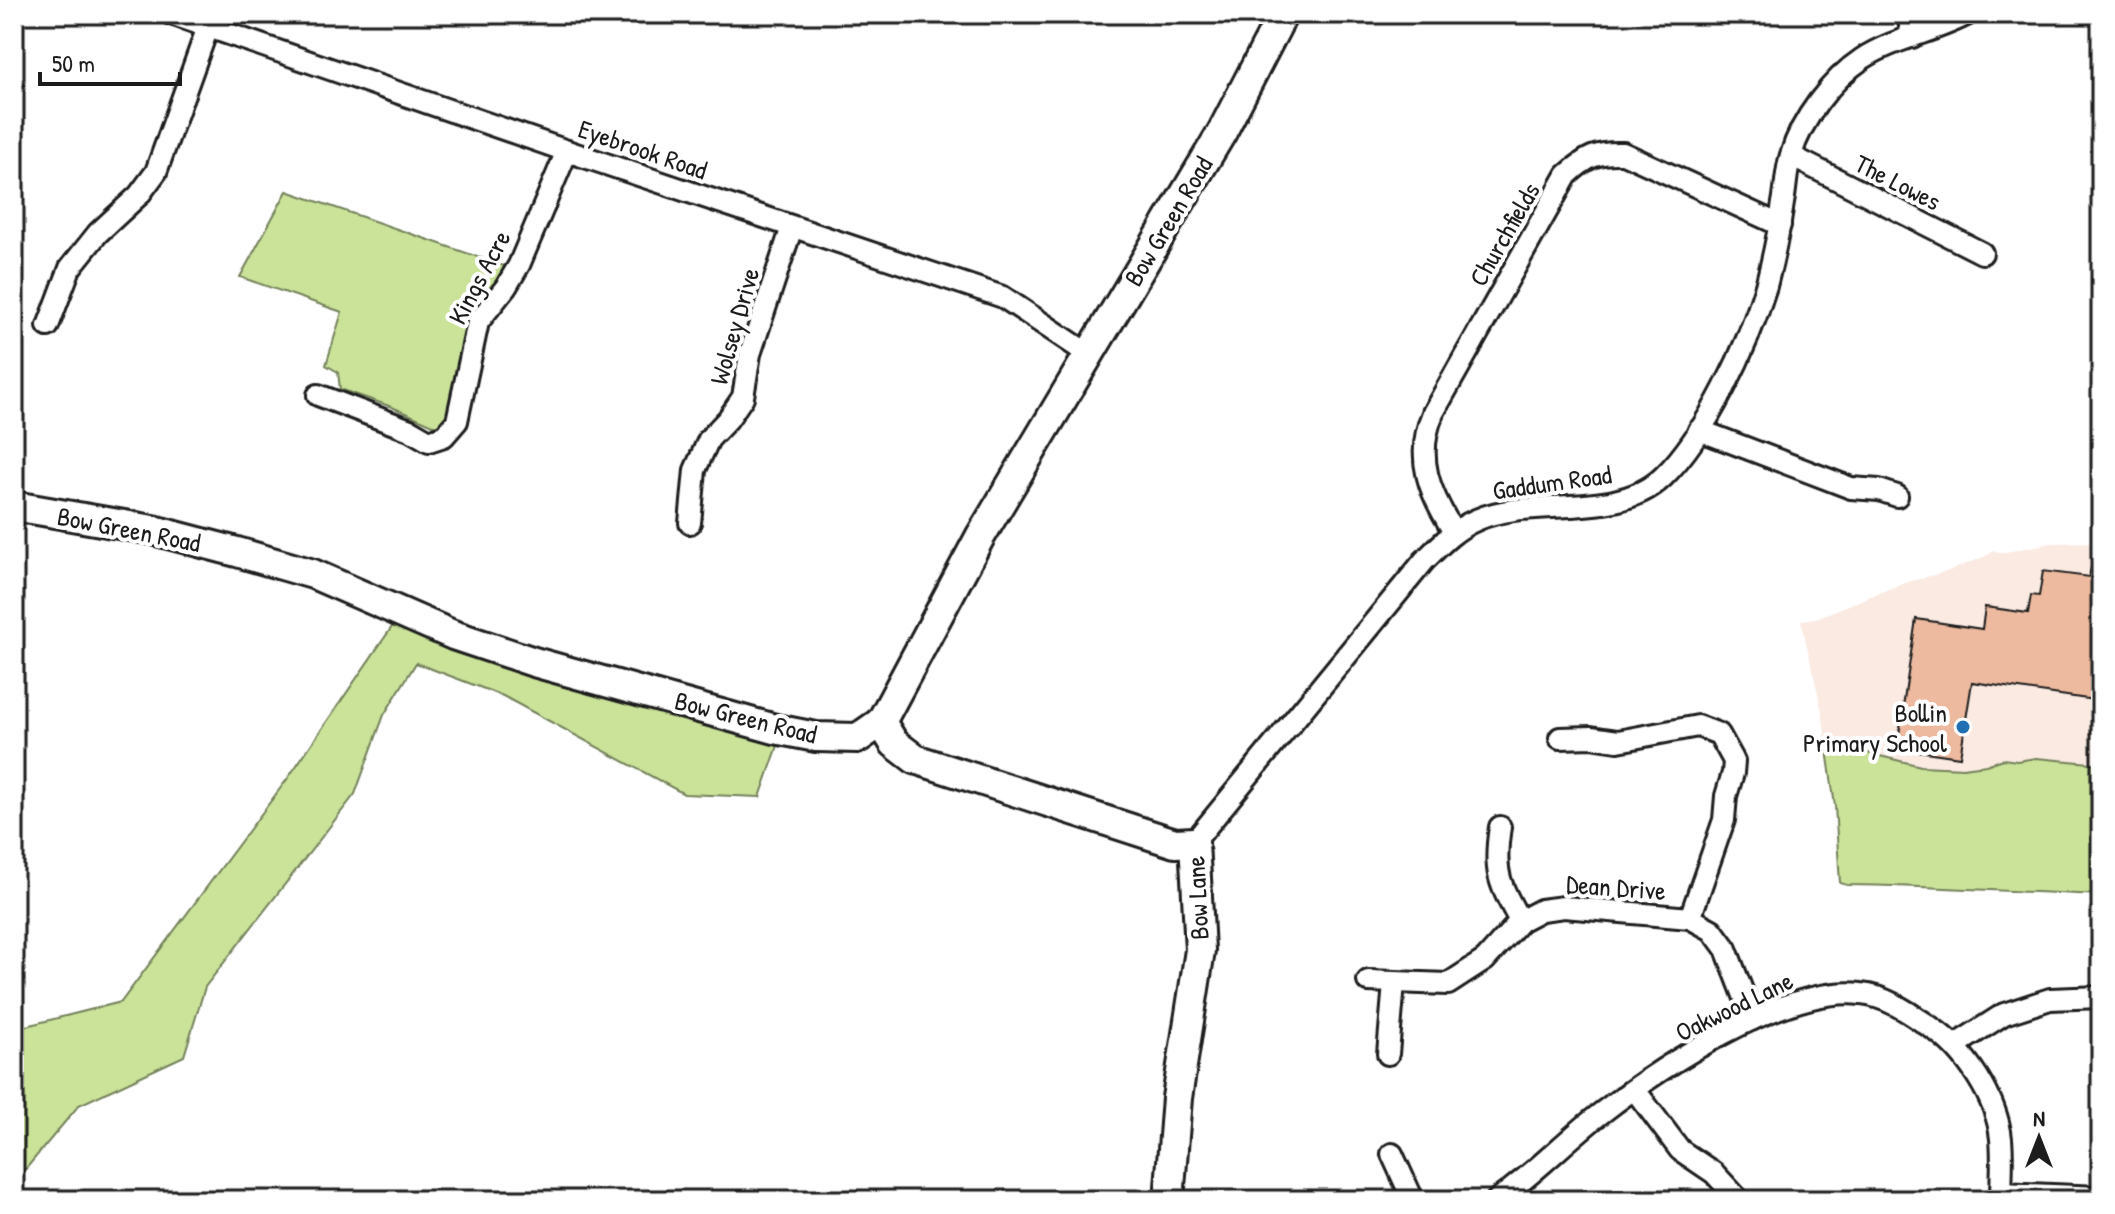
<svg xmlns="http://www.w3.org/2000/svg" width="2115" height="1214" font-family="'Patrick Hand',sans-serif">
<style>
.built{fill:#faeae2}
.green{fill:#cae399;stroke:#73805a;stroke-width:2}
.building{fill:#edba9f;stroke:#1c1c1c;stroke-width:2}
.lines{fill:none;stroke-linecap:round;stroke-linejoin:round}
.street-casing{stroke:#1c1c1c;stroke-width:26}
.secondary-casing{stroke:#1c1c1c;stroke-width:34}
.street{stroke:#fff;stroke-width:20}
.secondary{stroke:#fff;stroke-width:28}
.poi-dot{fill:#1f6fb2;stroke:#fff;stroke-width:3}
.labels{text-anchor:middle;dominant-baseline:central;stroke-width:8;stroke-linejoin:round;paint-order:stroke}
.street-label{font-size:26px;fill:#1c1c1c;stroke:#fff}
.poi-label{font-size:26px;fill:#1c1c1c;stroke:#fff;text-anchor:end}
</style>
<rect width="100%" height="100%" fill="#fff"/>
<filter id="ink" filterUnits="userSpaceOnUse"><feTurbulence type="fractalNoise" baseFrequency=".0125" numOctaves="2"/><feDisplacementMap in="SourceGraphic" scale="16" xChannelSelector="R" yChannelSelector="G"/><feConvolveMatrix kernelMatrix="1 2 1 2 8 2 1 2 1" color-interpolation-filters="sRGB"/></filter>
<g filter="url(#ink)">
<path class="built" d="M 2101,542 L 2101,895 L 2017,892 L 1971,888 L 1847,885 L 1840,883 L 1835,806 L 1822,711 L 1801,620 L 1816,618 L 1901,584 L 1952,570 L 1986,556 L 1993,550 L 2001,553 L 2051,543 Z"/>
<g class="green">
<path d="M 287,191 L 510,268 L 485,296 L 476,311 L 453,412 L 443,425 L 433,425 L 392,407 L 340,389 L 338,372 L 326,365 L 342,312 L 240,277 Z"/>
<path d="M 394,624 L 780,740 L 760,797 L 684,794 L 503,696 L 416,663 L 384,715 L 355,794 L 205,987 L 184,1056 L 79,1105 L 14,1183 L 14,1029 L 121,1002 L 288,778 Z"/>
<path d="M 1826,743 L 1921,766 L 1963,768 L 1986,765 L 2003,759 L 2017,761 L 2036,758 L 2101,764 L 2101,895 C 2016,892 1932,886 1847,885 L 1840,883 L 1835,806 Z"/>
</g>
<path class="building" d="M 2091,568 L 2101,569 L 2101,701 L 1972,682 L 1960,757 L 1897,748 L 1916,619 L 1982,629 L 1985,607 L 2028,613 L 2031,595 L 2039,596 L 2043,571 L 2089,577 Z"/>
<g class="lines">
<defs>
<g id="street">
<path d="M 171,14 L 567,151 L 1003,297 L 1088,354"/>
<path d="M 1908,14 L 1912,37"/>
<path d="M 1791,156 L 1982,253"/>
<path d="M 48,326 L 70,268 L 98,233 L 139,195 L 156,172 L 208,27"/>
<path d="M 318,395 L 410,430 L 429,441 L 444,436 L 457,421 L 478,322 L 506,287 L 519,265 L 567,151"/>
<path d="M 1699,430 L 1851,488 L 1879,490 L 1897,496"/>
<path d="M 690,523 L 695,470 L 709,439 L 728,419 L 743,397 L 750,354 L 792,227"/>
<path d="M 1454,532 C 1430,494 1414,458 1433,413 L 1567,175 C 1587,157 1596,152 1623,153 L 1780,225"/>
<path d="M 1560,738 L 1591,737 L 1618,741 L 1698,726 L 1719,734 L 1734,761 L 1733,773 L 1726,796 L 1724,820 L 1690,918"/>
<path d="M 1500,827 C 1493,872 1499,883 1520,921"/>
<path d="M 1194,842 L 1424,561 C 1440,545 1455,529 1476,520 C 1532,495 1616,522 1663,477 C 1707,434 1748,346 1766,286 C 1773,259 1779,231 1783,203 C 1786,188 1786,170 1791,155 C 1801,120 1832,79 1862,59 C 1894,38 1935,32 1968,14"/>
<path d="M 1368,981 L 1448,984 L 1485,960 L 1520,921 L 1541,910 L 1564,907 L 1690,918 L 1712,930 L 1726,949 L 1753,1019"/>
<path d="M 1954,1046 L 2004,1014 L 2050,999 L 2101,997"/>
<path d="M 1388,1054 L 1394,983"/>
<path d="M 1635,1090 L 1680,1150 L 1714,1173 L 1739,1200"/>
<path d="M 1392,1154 L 1413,1200"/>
<path d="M 2001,1193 L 2101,1197"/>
<path d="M 1497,1200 C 1534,1174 1565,1141 1600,1114 C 1661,1067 1784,985 1861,994 C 1887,996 1911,1014 1932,1028 C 1965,1050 1997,1098 2001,1139 C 2003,1159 2001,1180 2001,1200"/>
</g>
<g id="secondary">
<path d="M 14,506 L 153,530 L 237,552 L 313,574 L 453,635 L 534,662 L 775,729 L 816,737 L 858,738 L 881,722 L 980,537 L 1222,132 L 1283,14"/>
<path d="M 881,722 L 894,743 L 915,759 L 1175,843 L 1194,842 L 1200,950 L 1177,1098 L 1169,1200"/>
</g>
</defs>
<use href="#street" class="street-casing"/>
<use href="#secondary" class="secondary-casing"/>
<use href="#street" class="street"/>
<use href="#secondary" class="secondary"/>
</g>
</g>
<circle class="poi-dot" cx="1963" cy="727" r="8"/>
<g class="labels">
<g class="street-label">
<text transform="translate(643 149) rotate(19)">Eyebrook Road</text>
<text transform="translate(1898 182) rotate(27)">The Lowes</text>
<text transform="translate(1168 221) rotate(-59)">Bow Green Road</text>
<text transform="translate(1504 234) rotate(-60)">Churchfields</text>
<text transform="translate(479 277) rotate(-62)">Kings Acre</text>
<text transform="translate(734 326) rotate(-74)">Wolsey Drive</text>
<text transform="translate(1552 482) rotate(-8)">Gaddum Road</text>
<text transform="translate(129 529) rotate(11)">Bow Green Road</text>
<text transform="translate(746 717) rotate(14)">Bow Green Road</text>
<text transform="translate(1616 887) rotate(4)">Dean Drive</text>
<text transform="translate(1197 898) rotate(-93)">Bow Lane</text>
<text transform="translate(1734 1006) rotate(-26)">Oakwood Lane</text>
</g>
<g class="poi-label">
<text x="1947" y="712">Bollin<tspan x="1947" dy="30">Primary School</tspan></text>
</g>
</g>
<rect width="2115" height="1214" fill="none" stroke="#fff" stroke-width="48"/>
<rect x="24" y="24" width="2067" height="1166" fill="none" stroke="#1c1c1c" stroke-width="3" filter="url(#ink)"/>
<g transform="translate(2039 1138)" stroke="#ffffff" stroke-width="6" paint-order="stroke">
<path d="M0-6L14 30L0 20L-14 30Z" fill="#1c1c1c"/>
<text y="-12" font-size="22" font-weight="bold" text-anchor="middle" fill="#1c1c1c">N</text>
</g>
<path d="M40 72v12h140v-12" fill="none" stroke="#1c1c1c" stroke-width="4"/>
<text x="52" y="72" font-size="24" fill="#1c1c1c" stroke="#ffffff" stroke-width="6" paint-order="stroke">50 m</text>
</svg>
